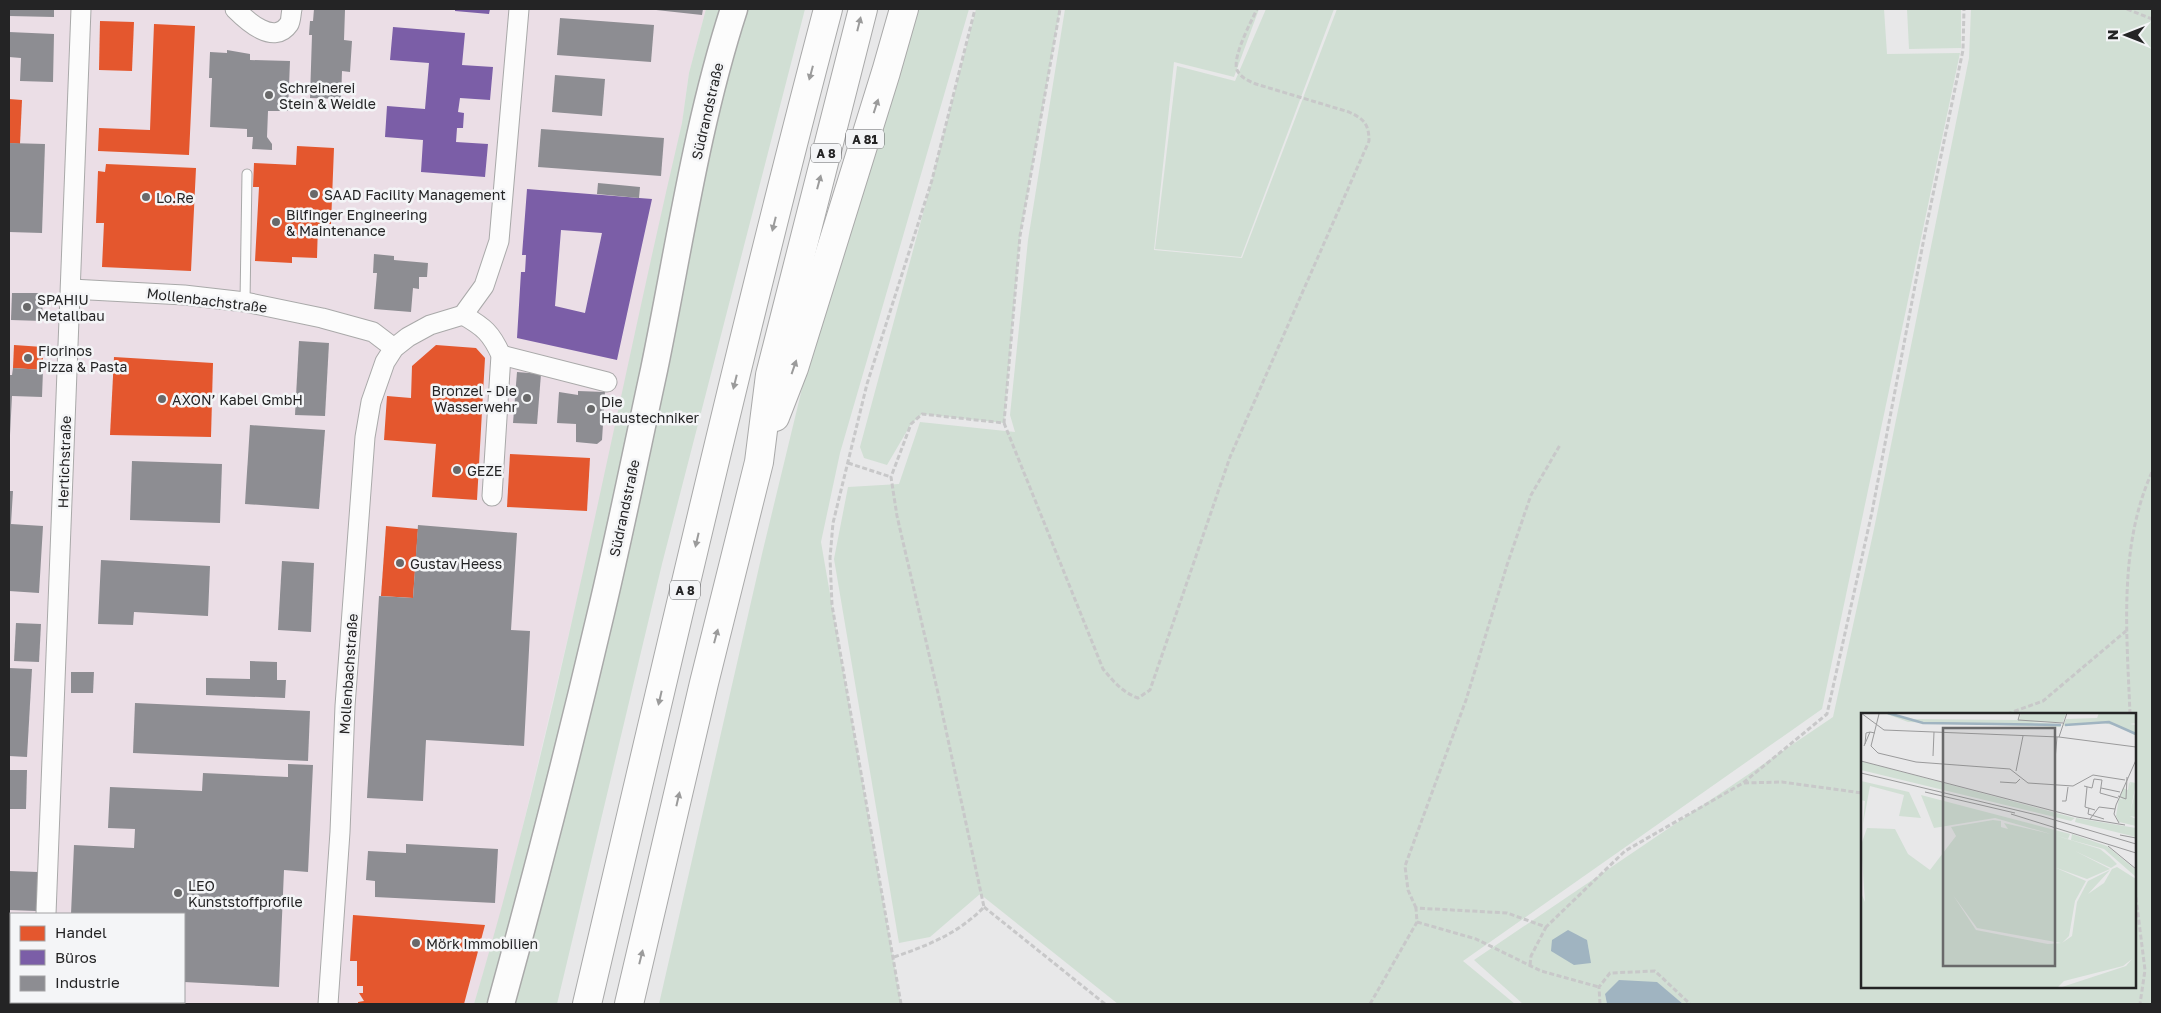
<svg xmlns="http://www.w3.org/2000/svg" width="2161" height="1013" font-family="'Golos Text',sans-serif">
<style>
.industrial{fill:#ebdee6;fill-rule:evenodd}
.green{fill:#d1dfd4;fill-rule:evenodd}
.water{fill:#a0b4c1}
.shops{fill:#e4572e}
.offices{fill:#7b5ea7;fill-rule:evenodd}
.industry{fill:#8d8d92}
.lines{fill:none;stroke-linecap:round;stroke-linejoin:round}
.lane-casing{stroke:#a9a9a9;stroke-width:11}
.street-casing{stroke:#a9a9a9;stroke-width:21}
.secondary-casing{stroke:#a9a9a9;stroke-width:29}
.highway-casing{stroke:#a9a9a9;stroke-width:30}
.path{stroke:#c8c8c9;stroke-width:3;stroke-dasharray:5 2.5;stroke-linecap:butt}
.lane{stroke:#fcfcfc;stroke-width:9}
.street{stroke:#fcfcfc;stroke-width:19}
.secondary{stroke:#fcfcfc;stroke-width:26}
.highway{stroke:#fcfcfc;stroke-width:28}
.oneway{fill:#9b9b9b}
.poi-dot{fill:#69696a;stroke:#f4f5f7;stroke-width:2}
.labels{text-anchor:middle;dominant-baseline:central;stroke-width:5;stroke-linejoin:round;paint-order:stroke}
.shield{fill:#f4f5f7;stroke:#626364;stroke-width:1}
.shield-label{font-size:12px;font-weight:bold;fill:#242425}
.poi-label{font-size:14px;fill:#242425;stroke:#f4f5f7;text-anchor:start}
.street-label{font-size:14px;fill:#242425;stroke:#f4f5f7}
.inset-river{fill:none;stroke:#a0b4c1;stroke-width:2.5}
.inset-road{fill:none;stroke:#9a9a9b;stroke-width:1}
.view{fill:#69696a;fill-opacity:0.15;stroke:#69696a;stroke-width:2.5}
.inset-edge{fill:none;stroke:#242425;stroke-width:2.5}
</style>
<rect width="100%" height="100%" fill="#e8e8e9"/>
<path class="industrial" d="M 9,9 L 706,9 L 689,73 L 682,123 L 600,503 L 505,901 L 474,1004 L 9,1004 ZM 11,914 L 184,914 L 184,1002 L 11,1002 Z"/>
<g class="green">
<path d="M 706,9 L 723,9 L 580,654 L 490,1004 L 474,1004 C 560,715 613,417 682,123 L 689,73 Z"/>
<path d="M 744,9 L 805,9 L 662,564 L 557,1004 L 508,1004 L 696,193 Z"/>
<path d="M 917,9 L 969,9 L 840,453 L 821,542 L 901,1004 L 659,1004 L 762,554 L 814,339 Z"/>
<path d="M 976,9 L 1060,9 L 1020,236 L 1004,423 L 922,414 L 911,424 L 887,465 L 864,458 L 860,447 L 932,180 Z"/>
<path d="M 1065,9 L 1259,9 L 1234,77 L 1174,62 L 1154,250 L 1242,258 L 1337,9 L 1884,9 L 1887,54 L 1960,53 L 1822,709 L 1463,961 L 1515,1004 L 1118,1004 L 980,894 L 930,937 L 899,943 L 834,559 L 848,487 L 899,484 L 920,422 L 1015,432 L 1010,415 L 1028,240 Z"/>
<path d="M 1266,9 L 1334,9 L 1241,257 L 1155,249 L 1177,66 L 1235,81 Z"/>
<path d="M 1907,9 L 1961,9 L 1961,48 L 1909,49 Z"/>
<path d="M 1971,9 L 2152,9 L 2152,1004 L 1683,1004 L 1656,982 L 1605,994 L 1607,1004 L 1523,1004 L 1474,960 L 1833,717 L 1874,529 L 1969,58 ZM 1862,714 L 2135,714 L 2135,987 L 1862,987 Z"/>
</g>
<g class="water">
<path d="M 1568,930 L 1587,940 L 1591,963 L 1574,965 L 1551,951 L 1552,940 Z"/>
<path d="M 1619,980 L 1657,982 L 1683,1004 L 1607,1004 L 1605,994 Z"/>
</g>
<g class="shops">
<path d="M 100,21 L 134,22 L 132,71 L 99,70 Z"/>
<path d="M 154,24 L 195,26 L 189,155 L 98,151 L 99,128 L 150,130 Z"/>
<path d="M 9,99 L 22,100 L 20,144 L 9,143 Z"/>
<path d="M 297,146 L 334,148 L 331,224 L 318,224 L 317,258 L 292,257 L 292,263 L 255,261 L 259,187 L 253,187 L 254,163 L 296,165 Z"/>
<path d="M 106,164 L 196,168 L 191,271 L 102,267 L 104,223 L 96,223 L 98,171 L 105,172 Z"/>
<path d="M 14,345 L 43,347 L 43,370 L 13,368 Z"/>
<path d="M 436,345 L 476,348 L 485,358 L 477,500 L 432,497 L 436,444 L 384,440 L 387,396 L 411,398 L 412,366 Z"/>
<path d="M 114,357 L 213,363 L 211,437 L 110,435 Z"/>
<path d="M 510,454 L 590,458 L 587,511 L 507,507 Z"/>
<path d="M 386,526 L 418,529 L 413,598 L 381,596 Z"/>
<path d="M 353,915 L 485,925 L 464,1004 L 358,1004 L 358,1002 L 364,1001 L 359,993 L 363,993 L 363,986 L 357,986 L 357,961 L 350,961 Z"/>
</g>
<g class="offices">
<path d="M 455,9 L 490,9 L 489,14 L 455,11 Z"/>
<path d="M 393,27 L 465,33 L 462,65 L 493,67 L 490,100 L 460,98 L 458,112 L 464,113 L 463,128 L 457,128 L 456,142 L 488,144 L 485,177 L 421,172 L 423,140 L 385,137 L 387,106 L 425,109 L 429,63 L 390,60 Z"/>
<path d="M 527,189 L 652,199 L 617,360 L 517,338 L 521,272 L 525,272 L 526,255 L 522,255 ZM 561,230 L 602,233 L 585,313 L 555,306 Z"/>
</g>
<g class="industry">
<path d="M 9,9 L 54,9 L 54,17 L 9,16 Z"/>
<path d="M 314,9 L 345,10 L 344,40 L 352,41 L 350,72 L 342,71 L 341,99 L 310,98 L 312,35 L 309,35 L 310,21 L 313,21 Z"/>
<path d="M 647,9 L 703,9 L 702,15 Z"/>
<path d="M 560,18 L 654,25 L 651,62 L 557,55 Z"/>
<path d="M 9,32 L 54,34 L 53,82 L 20,81 L 21,58 L 9,57 Z"/>
<path d="M 227,50 L 250,54 L 250,60 L 290,61 L 288,111 L 268,111 L 267,137 L 272,144 L 272,150 L 252,149 L 253,137 L 247,137 L 247,129 L 210,127 L 212,78 L 209,78 L 210,52 L 227,53 Z"/>
<path d="M 555,75 L 605,79 L 602,116 L 552,112 Z"/>
<path d="M 541,129 L 664,138 L 661,176 L 538,167 Z"/>
<path d="M 9,143 L 45,144 L 42,233 L 9,232 Z"/>
<path d="M 598,183 L 640,187 L 639,198 L 597,194 Z"/>
<path d="M 374,254 L 394,256 L 394,260 L 428,263 L 427,277 L 419,277 L 419,289 L 413,288 L 411,312 L 374,309 L 377,273 L 373,273 Z"/>
<path d="M 12,293 L 43,293 L 42,321 L 11,320 Z"/>
<path d="M 299,341 L 329,343 L 325,416 L 295,415 Z"/>
<path d="M 13,368 L 43,370 L 42,397 L 12,396 L 10,435 L 9,435 L 9,375 L 12,375 Z"/>
<path d="M 517,372 L 541,374 L 537,424 L 513,423 Z"/>
<path d="M 578,391 L 605,392 L 602,440 L 597,444 L 576,442 L 576,424 L 557,423 L 559,392 L 578,395 Z"/>
<path d="M 250,425 L 325,430 L 319,509 L 245,504 Z"/>
<path d="M 132,461 L 222,464 L 220,523 L 130,520 Z"/>
<path d="M 9,491 L 13,491 L 11,524 L 43,526 L 39,593 L 9,591 Z"/>
<path d="M 418,525 L 517,533 L 511,630 L 530,631 L 524,746 L 426,740 L 423,801 L 367,798 L 379,596 L 413,598 Z"/>
<path d="M 101,560 L 210,566 L 208,616 L 134,612 L 133,625 L 98,624 Z"/>
<path d="M 282,561 L 314,563 L 311,632 L 278,630 Z"/>
<path d="M 16,623 L 41,624 L 39,662 L 14,661 Z"/>
<path d="M 250,661 L 277,662 L 277,680 L 286,680 L 285,698 L 206,695 L 206,678 L 250,679 Z"/>
<path d="M 9,668 L 32,669 L 27,757 L 9,756 Z"/>
<path d="M 71,672 L 94,672 L 93,693 L 71,693 Z"/>
<path d="M 135,703 L 310,711 L 308,761 L 133,753 Z"/>
<path d="M 288,764 L 313,765 L 308,872 L 284,870 L 279,987 L 184,982 L 184,914 L 71,914 L 74,845 L 134,848 L 135,829 L 108,828 L 110,787 L 202,791 L 203,773 L 288,777 Z"/>
<path d="M 9,770 L 27,770 L 26,809 L 9,809 Z"/>
<path d="M 406,844 L 498,849 L 495,903 L 375,897 L 375,881 L 366,880 L 368,851 L 406,853 Z"/>
<path d="M 9,871 L 38,872 L 37,911 L 9,910 Z"/>
<path d="M 9,939 L 11,939 L 11,1002 L 15,1002 L 15,1004 L 9,1004 Z"/>
</g>
<g class="lines">
<defs>
<path id="lane" d="M 245,302 L 247,174"/>
<g id="street">
<path d="M 235,9 C 247,21 274,46 289,24 C 291,21 291,13 292,9"/>
<path d="M 71,289 L 184,295 L 245,302 L 322,318 L 373,332 L 394,348"/>
<path d="M 463,315 C 484,327 491,333 501,355 L 492,496"/>
<path d="M 501,355 L 607,382"/>
<path d="M 46,914 L 81,9"/>
<path d="M 43,1004 L 43,1002"/>
<path d="M 328,1004 L 340,832 L 345,706 L 365,437 L 371,402 L 385,362 L 394,348 L 408,337 L 430,325 L 463,315 L 484,286 L 499,241 L 519,9"/>
</g>
<path id="secondary" d="M 501,1004 C 536,877 569,749 599,621 C 619,538 636,453 654,370 C 679,249 696,126 734,9"/>
<g id="highway">
<path d="M 775,417 L 794,368 L 886,72 L 904,9"/>
<path d="M 587,1004 C 665,672 741,339 828,9"/>
<path d="M 629,1004 L 704,683 L 759,462 L 770,375 L 863,9"/>
</g>
</defs>
<use href="#lane" class="lane-casing"/>
<use href="#street" class="street-casing"/>
<use href="#secondary" class="secondary-casing"/>
<use href="#highway" class="highway-casing"/>
<g class="path">
<path d="M 2127,9 L 2152,19"/>
<path d="M 1004,423 L 1103,669 C 1114,682 1122,692 1138,698 L 1150,690 L 1230,457 L 1369,141 C 1369,124 1364,119 1349,112 L 1256,84 C 1249,81 1241,78 1237,70 C 1232,57 1251,22 1257,9"/>
<path d="M 848,463 L 891,477"/>
<path d="M 2007,714 L 2043,701 L 2126,631"/>
<path d="M 2130,714 C 2127,635 2118,547 2152,472"/>
<path d="M 1744,783 L 1782,782 L 1862,793"/>
<path d="M 2135,890 L 2145,970 L 2140,1004"/>
<path d="M 984,907 L 1105,1004"/>
<path d="M 1416,908 L 1408,890 L 1405,866 L 1466,700 L 1507,565 L 1531,495 L 1560,445"/>
<path d="M 1417,922 L 1476,939 L 1541,971 L 1599,987"/>
<path d="M 894,957 C 927,946 959,933 984,907 L 938,693 L 897,516 L 891,477 L 911,424 L 922,414 L 1004,423 L 1020,236 L 1060,9"/>
<path d="M 1530,965 L 1531,956 L 1546,927"/>
<path d="M 901,1004 L 832,605 L 830,558 L 833,523 L 867,384 L 932,180 L 975,9"/>
<path d="M 1370,1004 L 1417,922 L 1416,908 L 1507,913 L 1546,927 L 1625,851 L 1743,783 L 1827,714 L 1872,512 L 1925,233 L 1963,50 L 1964,9"/>
<path d="M 1600,1004 L 1599,987 L 1610,973 L 1655,971 L 1690,1004"/>
</g>
<use href="#lane" class="lane"/>
<use href="#street" class="street"/>
<use href="#secondary" class="secondary"/>
<use href="#highway" class="highway"/>
</g>
<defs><path id="oneway-solid" d="M-6-.8H1V-3.2L6.5 0L1 3.2V.8H-6Z" transform="scale(1.25)"/></defs>
<g class="oneway">
<use href="#oneway-solid" transform="translate(859 24) rotate(-76)"/>
<use href="#oneway-solid" transform="translate(811 73) rotate(105)"/>
<use href="#oneway-solid" transform="translate(876 106) rotate(-72)"/>
<use href="#oneway-solid" transform="translate(819 182) rotate(-75)"/>
<use href="#oneway-solid" transform="translate(774 224) rotate(104)"/>
<use href="#oneway-solid" transform="translate(794 367) rotate(-71)"/>
<use href="#oneway-solid" transform="translate(735 382) rotate(104)"/>
<use href="#oneway-solid" transform="translate(697 540) rotate(103)"/>
<use href="#oneway-solid" transform="translate(716 636) rotate(-75)"/>
<use href="#oneway-solid" transform="translate(660 698) rotate(103)"/>
<use href="#oneway-solid" transform="translate(678 799) rotate(-77)"/>
<use href="#oneway-solid" transform="translate(641 957) rotate(-76)"/>
</g>
<g class="poi-dot">
<circle cx="269" cy="95" r="5"/>
<circle cx="314" cy="194" r="5"/>
<circle cx="146" cy="197" r="5"/>
<circle cx="276" cy="222" r="5"/>
<circle cx="27" cy="307" r="5"/>
<circle cx="28" cy="358" r="5"/>
<circle cx="527" cy="398" r="5"/>
<circle cx="162" cy="399" r="5"/>
<circle cx="591" cy="409" r="5"/>
<circle cx="457" cy="470" r="5"/>
<circle cx="400" cy="563" r="5"/>
<circle cx="178" cy="893" r="5"/>
<circle cx="416" cy="943" r="5"/>
</g>
<g class="labels">
<g class="shield">
<rect x="846" y="129.5" width="38" height="19" rx="4"/>
<rect x="811" y="143.5" width="30" height="19" rx="4"/>
<rect x="670" y="580.5" width="30" height="19" rx="4"/>
</g>
<g class="shield-label">
<text x="865" y="139">A 81</text>
<text x="826" y="153">A 8</text>
<text x="685" y="590">A 8</text>
</g>
<g class="poi-label">
<text x="279" y="87">Schreinerei<tspan x="279" dy="16">Stein &amp; Weidle</tspan></text>
<text x="324" y="194">SAAD Facility Management</text>
<text x="156" y="197">Lo.Re</text>
<text x="286" y="214">Bilfinger Engineering<tspan x="286" dy="16">&amp; Maintenance</tspan></text>
<text x="37" y="299">SPAHIU<tspan x="37" dy="16">Metallbau</tspan></text>
<text x="38" y="350">Fiorinos<tspan x="38" dy="16">Pizza &amp; Pasta</tspan></text>
<text x="517" y="390" text-anchor="end">Bronzel - Die<tspan x="517" dy="16">Wasserwehr</tspan></text>
<text x="172" y="399">AXON’ Kabel GmbH</text>
<text x="601" y="401">Die<tspan x="601" dy="16">Haustechniker</tspan></text>
<text x="467" y="470">GEZE</text>
<text x="410" y="563">Gustav Heess</text>
<text x="188" y="885">LEO<tspan x="188" dy="16">Kunststoffprofile</tspan></text>
<text x="426" y="943">Mörk Immobilien</text>
</g>
<g class="street-label">
<text transform="translate(707 111) rotate(-77)">Südrandstraße</text>
<text transform="translate(207 300) rotate(7)">Mollenbachstraße</text>
<text transform="translate(64 462) rotate(-88)">Hertichstraße</text>
<text transform="translate(624 508) rotate(-78)">Südrandstraße</text>
<text transform="translate(348 674) rotate(-86)">Mollenbachstraße</text>
</g>
</g>
<g transform="translate(1861 713)">
<rect width="275" height="275" fill="#e8e8e9"/>
<path d="M 23,0 L 52,6 L 158,7 L 160,0 L 205,0 L 202,9 L 169,9 L 200,11 L 199,14 L 47,9 ZM 238,0 L 275,0 L 275,10 L 269,11 L 275,12 L 275,23 L 258,13 L 236,9 L 202,13 L 205,6 L 236,5 ZM 0,48 L 214,105 L 210,108 L 0,57 ZM 0,68 L 48,79 L 60,105 L 38,103 L 43,82 L 9,73 L 2,111 L 4,88 L 0,87 ZM 268,69 L 270,73 L 269,69 L 275,70 L 269,100 L 275,75 L 275,104 L 269,103 L 275,106 L 275,113 L 258,109 L 255,103 L 258,85 L 262,87 L 259,84 L 262,75 L 267,77 ZM 60,82 L 209,121 L 207,126 L 193,122 L 239,136 L 249,144 L 256,151 L 250,155 L 214,138 L 249,156 L 226,166 L 193,154 L 225,168 L 214,188 L 208,223 L 201,230 L 211,223 L 216,189 L 227,168 L 249,157 L 227,181 L 243,170 L 251,156 L 256,154 L 275,166 L 275,275 L 198,275 L 265,253 L 271,246 L 262,253 L 203,268 L 196,275 L 0,275 L 0,180 L 4,189 L 0,132 L 6,115 L 34,116 L 47,141 L 69,157 L 95,123 L 90,114 L 132,107 L 140,108 L 140,114 L 147,116 L 143,110 L 190,121 L 134,105 L 73,115 ZM 92,182 L 116,215 L 200,230 L 187,231 L 115,217 ZM 215,105 L 275,115 L 275,124 L 214,109 ZM 211,121 L 246,133 L 275,157 L 275,164 L 243,136 L 210,127 Z" fill="#d1dfd4" fill-rule="evenodd"/>
<path class="inset-river" d="M 27,0 L 62,10 L 200,12M 204,12 L 248,9 L 275,21"/>
<path class="inset-road" d="M 0,0 L 23,17 L 198,24 L 275,34M 159,0 L 157,7 L 202,10M 18,1 L 10,33 L 17,40 L 55,49 L 149,56 L 167,70 L 212,73 L 232,62 L 264,67M 198,24 L 206,0M 4,31 L 5,20 L 9,19M 3,33 L 9,19 L 14,20M 72,43 L 73,19M 194,47 L 196,24M 0,48 L 216,104 L 264,112M 155,58 L 162,23M 0,60 L 180,103 L 275,131M 139,69 L 155,70 L 159,66M 223,73 L 231,75 L 233,66 L 241,67 L 239,80 L 257,85M 226,74 L 224,94 L 234,97M 240,75 L 259,79M 64,79 L 154,100M 257,83 L 265,86 L 266,64M 201,88 L 205,88 L 207,74M 228,95 L 227,101 L 243,106M 150,101 L 275,140M 229,106 L 238,94 L 254,96M 258,110 L 253,101 L 255,92 L 275,47M 259,122 L 275,125M 247,133 L 275,156"/>
<path class="view" d="M 82,15 L 194,15 L 194,253 L 82,253 Z"/>
<rect width="275" height="275" class="inset-edge"/>
</g>
<rect width="2161" height="1013" fill="none" stroke="#242425" stroke-width="20"/>
<rect x="10" y="913" width="175" height="90" fill="#f4f5f7" stroke="#a1a1a3"/>
<rect x="20" y="926" width="25" height="15" fill="#e4572e" stroke="#a1a1a3"/>
<text x="55" y="938" font-size="15" fill="#242425">Handel</text>
<rect x="20" y="950" width="25" height="15" fill="#7b5ea7" stroke="#a1a1a3"/>
<text x="55" y="963" font-size="15" fill="#242425">Büros</text>
<rect x="20" y="976" width="25" height="15" fill="#8d8d92" stroke="#a1a1a3"/>
<text x="55" y="988" font-size="15" fill="#242425">Industrie</text>
<g transform="translate(2126 35) rotate(270)" stroke="#f4f5f7" stroke-width="4" paint-order="stroke">
<path d="M0-4L9 19L0 12L-9 19Z" fill="#242425"/>
<text y="-8" font-size="14" font-weight="bold" text-anchor="middle" fill="#242425">N</text>
</g>
</svg>
